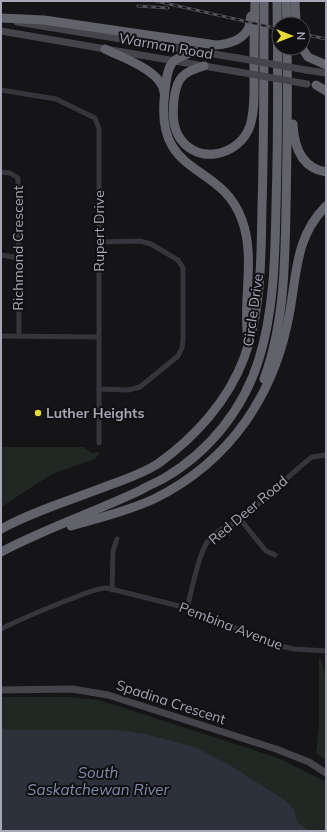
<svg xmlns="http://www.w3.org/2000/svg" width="327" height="832" font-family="Mulish,sans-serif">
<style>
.green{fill:#212824}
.water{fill:#2d313b}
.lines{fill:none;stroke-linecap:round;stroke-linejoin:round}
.street{stroke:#36353b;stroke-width:5}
.secondary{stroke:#44444a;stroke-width:7}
.highway{stroke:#62626b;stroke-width:9}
.rail-casing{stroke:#515157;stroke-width:3}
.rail{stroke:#100f11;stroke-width:1.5;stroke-dasharray:4.5;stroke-linecap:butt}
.secondary-bridge{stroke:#44444a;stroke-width:7}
.poi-dot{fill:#e6db3c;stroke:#100f11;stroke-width:1.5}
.labels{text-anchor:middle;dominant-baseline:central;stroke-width:4;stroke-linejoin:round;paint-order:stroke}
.street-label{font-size:14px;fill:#a7a7b5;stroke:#100f11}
.poi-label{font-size:14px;font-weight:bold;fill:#a7a7b5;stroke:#100f11;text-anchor:start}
.water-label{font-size:15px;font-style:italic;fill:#808cae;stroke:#100f11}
</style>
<rect width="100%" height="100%" fill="#151416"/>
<g class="green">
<path d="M 1,447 L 83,447 L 92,453 L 100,452 L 95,459 L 52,474 L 1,507 Z"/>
<path d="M 319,658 L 321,659 L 326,680 L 326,760 L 316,753 L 319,727 Z"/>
<path d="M 1,697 L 69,697 L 99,700 L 278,758 L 326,782 L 326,831 L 291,831 L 1,730 Z"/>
</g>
<path class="water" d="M 1,728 L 11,730 L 117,730 L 145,734 L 194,747 L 231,766 L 286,801 L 294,810 L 297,822 L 309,831 L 1,831 Z"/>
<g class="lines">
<g class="street">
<path d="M 1,90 L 56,99 L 95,118 L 99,129 L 99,443"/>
<path d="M 1,172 L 10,173 L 18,178 L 19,336"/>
<path d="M 98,242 L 140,241 L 151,244 L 178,260 L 183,268 L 183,339 L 182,348 L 178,356 L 140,387 L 128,390 L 99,389"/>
<path d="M 1,255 L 18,258"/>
<path d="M 1,336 L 98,337"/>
<path d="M 240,519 L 266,551 L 275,555"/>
<path d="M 112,590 L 113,551 L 117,539"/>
<path d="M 187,608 C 192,590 197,560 206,544 C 214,530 229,527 240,519 C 266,500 287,476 312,457 L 326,455"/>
<path d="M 1,629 C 23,618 45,609 68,600 C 80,596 94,588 107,588 L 187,608 L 276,645 L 294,649 L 326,651"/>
</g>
<g class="secondary">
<path d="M 17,22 L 238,58"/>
<path d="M 1,31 L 239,72"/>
<path d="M 306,70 L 326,73"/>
<path d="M 1,690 L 72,689 L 108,695 L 276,749 L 309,762 L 326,773"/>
</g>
<g class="highway">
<path d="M 286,1 L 287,24"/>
<path d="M 295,1 L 296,24"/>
<path d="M 1,18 L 44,20 L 216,45 C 228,44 242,41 248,29 C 250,26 250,20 251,16"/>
<path d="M 302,48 L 308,57 L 326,65"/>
<path d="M 105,49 C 123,58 162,71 164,92"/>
<path d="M 195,51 C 189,54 178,56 173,62 C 167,68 166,82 165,91 C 153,179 221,160 242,220 C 256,258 242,301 248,340"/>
<path d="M 204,66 C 183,72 177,77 174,99 C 173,111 172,123 178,135 C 195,166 239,157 250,126 C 255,110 254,93 254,77 C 254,52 254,26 255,1"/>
<path d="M 316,85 L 326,91"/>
<path d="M 293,124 C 294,146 301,168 326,172"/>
<path d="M 264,379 C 284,325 285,266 286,209 C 287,155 288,102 287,48"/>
<path d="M 71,526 C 99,518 128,511 154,499 C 231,461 276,393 290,310 C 297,271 296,236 326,206"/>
<path d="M 1,529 C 34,511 71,500 107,486 C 124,480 144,473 159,463 C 195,437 228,401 244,358 C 262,310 261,256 262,206 C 264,137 264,69 264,1"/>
<path d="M 1,552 C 46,528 95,512 141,490 C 149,485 158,482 166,477 C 210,451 244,408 259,359 C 274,311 275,257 276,207 C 278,138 278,70 277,1"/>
</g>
<defs>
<g id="rail">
<path d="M 156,1 L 279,29"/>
<path d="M 138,6 L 168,8"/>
<path d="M 303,34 L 326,39"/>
</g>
</defs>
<use href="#rail" class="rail-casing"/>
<use href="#rail" class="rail"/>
<g class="secondary-bridge">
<path d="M 238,58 L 306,70"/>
<path d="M 239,72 L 307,84"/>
</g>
</g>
<circle class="poi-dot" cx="38" cy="413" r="4"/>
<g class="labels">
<g class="street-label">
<text transform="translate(166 46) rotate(10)">Warman Road</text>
<text transform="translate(99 231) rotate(-90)">Rupert Drive</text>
<text transform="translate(18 248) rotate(-90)">Richmond Crescent</text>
<text transform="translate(253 310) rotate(-82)">Circle Drive</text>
<text transform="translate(248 510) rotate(-40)">Red Deer Road</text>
<text transform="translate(231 626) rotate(21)">Pembina Avenue</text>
<text transform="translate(171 702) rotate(18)">Spadina Crescent</text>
</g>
<g class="poi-label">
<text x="46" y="413">Luther Heights</text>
</g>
<g class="water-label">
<text x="98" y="772">South<tspan x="98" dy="17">Saskatchewan River</tspan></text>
</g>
</g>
<rect width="327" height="832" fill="none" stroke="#a7a7b5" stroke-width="4"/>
<g transform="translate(291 36) rotate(90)"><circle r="19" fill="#100f11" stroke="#4c4c53"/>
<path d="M0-3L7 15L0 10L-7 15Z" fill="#e6db3c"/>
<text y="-6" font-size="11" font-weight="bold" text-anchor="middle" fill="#a7a7b5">N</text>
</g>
</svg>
